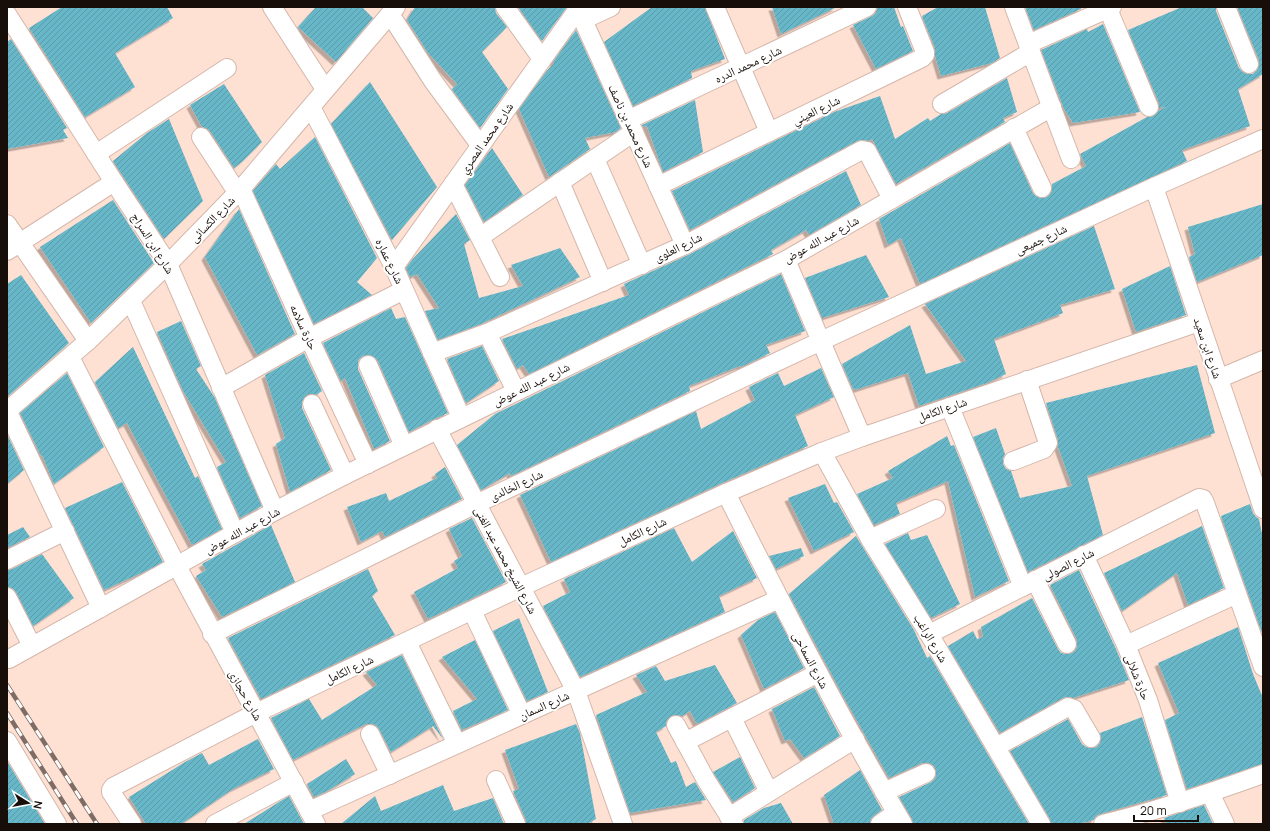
<svg xmlns="http://www.w3.org/2000/svg" width="1270" height="831" font-family="Manrope,'Noto Naskh Arabic',sans-serif">
<style>
.building{fill:url(#building-hatch);filter:url(#shadow)}
.lines{fill:none;stroke-linecap:round;stroke-linejoin:round}
.street-casing{stroke:#d4b7ab;stroke-width:20}
.street{stroke:#fff;stroke-width:18}
.rail-casing{stroke:#7f6c64;stroke-width:4.5}
.rail{stroke:#fff;stroke-width:3;stroke-dasharray:9;stroke-linecap:butt}
.labels{text-anchor:middle;dominant-baseline:central;stroke-width:4;stroke-linejoin:round;paint-order:stroke}
.street-label{font-size:12px;fill:#170e09;stroke:#fff}
</style>
<defs>
<pattern id="building-hatch" width="6" height="6" patternUnits="userSpaceOnUse"><rect width="6" height="6" fill="#67b7c8"/><path d="M-1 1l2-2M0 6l6-6M5 7l2-2" fill="none" stroke="#599caa"/></pattern>
<filter id="shadow"><feDropShadow dx="-3.5" dy="3.5" stdDeviation="0" flood-color="#0004"/></filter>
</defs>
<rect width="100%" height="100%" fill="#ffe1d4"/>
<g class="building">
<path d="M 62,7 L 167,7 L 173,18 L 115,53 L 135,87 L 85,117 L 29,28 Z"/>
<path d="M 316,7 L 362,7 L 373,18 L 336,62 L 298,27 Z"/>
<path d="M 415,7 L 495,7 L 496,13 L 507,27 L 482,52 L 508,89 L 480,128 L 452,89 L 457,84 L 428,53 L 407,20 Z"/>
<path d="M 518,7 L 567,7 L 542,41 Z"/>
<path d="M 652,7 L 705,7 L 725,59 L 691,71 L 692,78 L 633,106 L 604,42 Z"/>
<path d="M 772,7 L 837,7 L 781,34 Z"/>
<path d="M 877,7 L 894,7 L 901,27 L 903,26 L 913,51 L 876,69 L 853,25 L 872,16 L 876,13 Z"/>
<path d="M 938,7 L 985,7 L 1000,58 L 992,63 L 941,76 L 935,56 L 935,48 L 922,16 Z"/>
<path d="M 1025,7 L 1081,7 L 1081,9 L 1034,30 Z"/>
<path d="M 1182,7 L 1216,7 L 1216,11 L 1239,68 L 1243,72 L 1248,74 L 1253,74 L 1257,70 L 1259,65 L 1259,60 L 1237,7 L 1263,7 L 1263,74 L 1238,89 L 1250,126 L 1182,150 L 1187,161 L 920,284 L 901,238 L 888,245 L 879,219 L 1010,143 L 1033,193 L 1036,196 L 1041,198 L 1047,197 L 1050,194 L 1052,189 L 1052,184 L 1086,166 L 1080,154 L 1147,117 L 1153,116 L 1158,111 L 1166,107 L 1159,108 L 1159,103 L 1128,30 Z"/>
<path d="M 1103,24 L 1140,112 L 1073,123 L 1064,109 L 1041,50 L 1087,29 L 1088,32 Z"/>
<path d="M 576,30 L 621,128 L 616,132 L 585,138 L 590,149 L 549,177 L 519,109 L 546,72 L 554,63 L 553,62 Z"/>
<path d="M 11,39 L 67,128 L 63,130 L 68,138 L 7,149 L 7,42 Z"/>
<path d="M 1007,78 L 1017,112 L 1003,118 L 1005,122 L 896,184 L 872,139 L 869,141 L 864,140 L 857,141 L 690,230 L 672,191 L 834,112 L 880,96 L 895,139 L 928,118 L 930,121 L 941,114 L 947,113 Z"/>
<path d="M 370,82 L 437,187 L 392,240 L 331,124 Z"/>
<path d="M 224,84 L 262,142 L 243,161 L 234,168 L 210,131 L 206,128 L 202,127 L 190,105 Z"/>
<path d="M 695,100 L 703,152 L 663,172 L 647,126 L 643,127 L 642,125 Z"/>
<path d="M 169,119 L 203,201 L 164,239 L 113,161 L 147,133 Z"/>
<path d="M 315,137 L 377,258 L 357,282 L 372,295 L 314,324 L 253,191 L 276,164 L 280,169 Z"/>
<path d="M 492,148 L 523,195 L 484,222 L 465,185 Z"/>
<path d="M 846,171 L 861,205 L 809,235 L 806,230 L 771,250 L 773,254 L 529,374 L 523,365 L 517,369 L 502,339 L 629,295 L 624,284 L 690,254 Z"/>
<path d="M 113,200 L 154,263 L 91,323 L 40,247 Z"/>
<path d="M 1263,204 L 1263,255 L 1197,282 L 1189,257 L 1195,254 L 1188,227 Z"/>
<path d="M 239,209 L 295,334 L 257,355 L 205,257 Z"/>
<path d="M 456,214 L 470,240 L 464,244 L 479,298 L 523,286 L 511,265 L 560,248 L 580,277 L 481,324 L 438,340 L 425,311 L 439,308 L 417,274 L 410,277 L 406,268 L 412,260 Z"/>
<path d="M 1094,226 L 1115,289 L 1060,305 L 1063,313 L 994,339 L 1006,374 L 987,383 L 919,406 L 908,373 L 855,390 L 854,388 L 853,389 L 842,364 L 910,325 L 926,374 L 966,361 L 925,304 Z"/>
<path d="M 866,255 L 889,297 L 822,318 L 805,278 Z"/>
<path d="M 1170,266 L 1186,315 L 1136,332 L 1122,289 Z"/>
<path d="M 781,274 L 805,331 L 766,345 L 770,353 L 741,367 L 740,366 L 689,386 L 690,391 L 511,476 L 510,473 L 481,490 L 457,445 L 495,414 Z"/>
<path d="M 21,275 L 69,343 L 7,397 L 7,284 Z"/>
<path d="M 391,308 L 396,319 L 405,317 L 448,413 L 432,420 L 409,432 L 378,361 L 374,357 L 369,355 L 363,356 L 359,359 L 358,364 L 358,369 L 390,441 L 374,449 L 345,378 L 341,381 L 323,343 Z"/>
<path d="M 181,321 L 201,366 L 196,369 L 215,398 L 262,506 L 240,518 L 217,467 L 226,462 L 183,391 L 157,332 Z"/>
<path d="M 482,346 L 499,381 L 466,403 L 447,359 Z"/>
<path d="M 133,347 L 195,478 L 198,476 L 222,529 L 192,545 L 127,423 L 118,428 L 95,382 Z"/>
<path d="M 304,353 L 322,391 L 316,395 L 313,394 L 308,394 L 304,398 L 302,403 L 302,408 L 331,470 L 290,492 L 276,444 L 285,438 L 265,375 Z"/>
<path d="M 1197,365 L 1215,433 L 1087,476 L 1103,535 L 1028,572 L 973,437 L 996,428 L 1005,454 L 1003,459 L 1003,464 L 1006,469 L 1011,471 L 1020,498 L 1072,486 L 1058,447 L 1058,440 L 1046,403 Z"/>
<path d="M 821,368 L 834,397 L 795,415 L 808,446 L 722,483 L 551,562 L 520,495 L 696,411 L 701,429 L 755,400 L 749,387 L 778,373 L 784,386 Z"/>
<path d="M 67,373 L 104,447 L 54,484 L 42,455 L 41,456 L 20,413 Z"/>
<path d="M 7,434 L 24,470 L 7,484 Z"/>
<path d="M 947,436 L 951,446 L 954,445 L 1009,581 L 975,597 L 948,481 L 896,503 L 900,514 L 874,525 L 857,494 L 893,478 L 888,471 Z"/>
<path d="M 445,467 L 462,499 L 385,537 L 382,531 L 361,542 L 347,507 L 386,493 L 389,501 L 437,478 L 435,474 Z"/>
<path d="M 122,482 L 163,562 L 148,570 L 104,590 L 65,508 Z"/>
<path d="M 825,484 L 834,503 L 837,502 L 854,532 L 814,551 L 788,498 Z"/>
<path d="M 1250,504 L 1253,513 L 1256,517 L 1259,519 L 1263,539 L 1263,636 L 1221,516 Z"/>
<path d="M 472,518 L 506,582 L 428,619 L 414,592 L 458,568 L 454,561 L 462,556 L 449,529 Z"/>
<path d="M 271,525 L 295,582 L 222,617 L 196,576 L 206,570 L 202,564 Z"/>
<path d="M 1202,526 L 1224,588 L 1188,605 L 1177,573 L 1122,611 L 1104,573 Z"/>
<path d="M 23,527 L 30,537 L 7,548 L 7,535 Z"/>
<path d="M 674,528 L 692,562 L 733,531 L 757,578 L 719,596 L 725,612 L 580,677 L 543,606 L 570,592 L 564,579 Z"/>
<path d="M 908,533 L 911,540 L 927,535 L 960,604 L 931,618 L 885,544 Z"/>
<path d="M 856,536 L 914,630 L 927,658 L 930,656 L 1029,824 L 913,824 L 912,819 L 899,797 L 931,782 L 935,779 L 936,774 L 935,768 L 932,764 L 927,763 L 922,763 L 889,778 L 843,696 L 789,594 Z"/>
<path d="M 801,548 L 804,556 L 776,569 L 769,556 Z"/>
<path d="M 42,554 L 74,598 L 33,626 L 16,592 L 12,588 L 7,587 L 7,570 L 12,569 Z"/>
<path d="M 368,569 L 378,591 L 372,596 L 395,635 L 261,699 L 228,638 Z"/>
<path d="M 1079,570 L 1116,649 L 1129,680 L 1073,698 L 1067,697 L 1063,698 L 1000,733 L 948,646 L 973,631 L 977,639 L 983,637 L 981,627 L 1032,598 L 1058,649 L 1061,653 L 1066,654 L 1072,653 L 1076,650 L 1077,645 L 1077,640 L 1050,585 Z"/>
<path d="M 775,612 L 804,668 L 764,689 L 741,635 L 758,620 Z"/>
<path d="M 519,618 L 548,692 L 527,701 L 493,631 Z"/>
<path d="M 1238,627 L 1253,674 L 1263,698 L 1263,764 L 1187,789 L 1165,720 L 1179,713 L 1158,663 Z"/>
<path d="M 475,640 L 508,710 L 462,730 L 453,711 L 477,699 L 442,657 Z"/>
<path d="M 402,655 L 443,739 L 433,726 L 391,752 L 379,729 L 376,725 L 370,724 L 366,724 L 293,760 L 271,718 L 309,699 L 322,720 L 377,685 L 366,672 Z"/>
<path d="M 715,665 L 737,703 L 697,724 L 690,711 L 682,716 L 677,715 L 671,716 L 667,720 L 666,726 L 656,732 L 671,763 L 676,761 L 686,787 L 695,782 L 706,800 L 630,813 L 596,715 L 647,692 L 636,675 L 656,666 L 665,681 Z"/>
<path d="M 814,687 L 840,736 L 804,758 L 790,739 L 785,741 L 772,709 Z"/>
<path d="M 1142,717 L 1167,795 L 1100,814 L 1096,816 L 1094,820 L 1078,824 L 1051,824 L 1050,819 L 1010,751 L 1068,719 L 1082,744 L 1086,747 L 1091,748 L 1097,747 L 1100,743 L 1101,738 L 1100,733 Z"/>
<path d="M 576,724 L 580,733 L 596,819 L 587,824 L 526,824 L 526,820 L 513,791 L 519,789 L 505,750 Z"/>
<path d="M 258,739 L 274,769 L 233,789 L 181,824 L 146,824 L 129,797 L 185,762 L 202,753 L 209,765 Z"/>
<path d="M 740,757 L 755,788 L 733,802 L 713,772 Z"/>
<path d="M 346,759 L 355,774 L 329,790 L 314,797 L 307,784 Z"/>
<path d="M 7,761 L 45,824 L 7,824 Z"/>
<path d="M 860,770 L 882,810 L 874,816 L 871,819 L 870,824 L 834,824 L 824,795 Z"/>
<path d="M 443,785 L 454,811 L 493,798 L 504,824 L 341,824 L 375,796 L 381,811 Z"/>
<path d="M 289,796 L 304,824 L 244,824 L 279,802 Z"/>
<path d="M 781,803 L 793,824 L 744,824 L 744,820 L 764,808 Z"/>
<path d="M 1204,805 L 1213,824 L 1167,824 L 1164,818 Z"/>
</g>
<g class="lines">
<defs>
<g id="street">
<path d="M 272,7 L 325,89"/>
<path d="M 505,7 L 542,59"/>
<path d="M 577,7 L 685,245"/>
<path d="M 715,7 L 769,132"/>
<path d="M 1014,7 L 1071,159"/>
<path d="M 1226,7 L 1249,64"/>
<path d="M 1108,9 L 1149,107"/>
<path d="M 7,14 L 114,182 L 168,264 L 275,511"/>
<path d="M 390,14 L 433,81 L 480,145"/>
<path d="M 583,20 L 611,7"/>
<path d="M 1028,44 L 1112,7"/>
<path d="M 942,104 L 1031,52"/>
<path d="M 311,107 L 394,267 L 461,417"/>
<path d="M 628,120 L 867,7"/>
<path d="M 1014,128 L 1042,188"/>
<path d="M 201,137 L 237,192"/>
<path d="M 96,154 L 227,68"/>
<path d="M 595,159 L 642,265"/>
<path d="M 560,182 L 603,282"/>
<path d="M 453,184 L 500,277"/>
<path d="M 658,186 L 922,58 L 925,55 L 925,52 L 907,7"/>
<path d="M 1154,187 L 1263,509"/>
<path d="M 241,189 L 309,338 L 368,464"/>
<path d="M 7,224 L 88,341"/>
<path d="M 480,237 L 634,132"/>
<path d="M 7,251 L 114,182"/>
<path d="M 786,260 L 862,437"/>
<path d="M 394,267 L 578,9"/>
<path d="M 131,301 L 235,533"/>
<path d="M 487,333 L 516,391"/>
<path d="M 432,353 L 487,333 L 685,245 L 862,150 L 867,151 L 868,153 L 892,199"/>
<path d="M 70,357 L 177,566 L 316,824"/>
<path d="M 368,365 L 404,446"/>
<path d="M 1218,379 L 1263,360"/>
<path d="M 221,388 L 309,338 L 404,290"/>
<path d="M 312,404 L 345,475"/>
<path d="M 950,407 L 1023,587"/>
<path d="M 7,410 L 101,608"/>
<path d="M 7,411 L 88,341 L 168,264 L 241,189 L 396,7"/>
<path d="M 437,429 L 576,691 L 623,824"/>
<path d="M 822,452 L 870,539 L 929,634 L 1041,824"/>
<path d="M 1013,461 L 1044,449 L 1048,443 L 1027,380"/>
<path d="M 726,493 C 782,605 839,716 903,824"/>
<path d="M 870,539 L 936,509"/>
<path d="M 1084,555 L 1126,645 L 1148,700 L 1180,803"/>
<path d="M 7,560 L 65,531"/>
<path d="M 1035,580 L 1067,644"/>
<path d="M 7,597 L 32,646"/>
<path d="M 472,611 L 522,715"/>
<path d="M 212,634 L 476,504 L 821,341 L 1154,187 L 1263,139"/>
<path d="M 929,634 L 1199,498 L 1203,499 L 1205,503 L 1263,667"/>
<path d="M 407,642 L 457,744"/>
<path d="M 1126,645 L 1237,594"/>
<path d="M 9,659 L 275,511 L 345,475 L 786,260 L 1052,107"/>
<path d="M 732,718 L 769,792"/>
<path d="M 676,725 L 706,780 L 734,824"/>
<path d="M 370,734 L 390,775"/>
<path d="M 7,741 L 57,824"/>
<path d="M 685,742 L 818,673"/>
<path d="M 996,747 L 1068,707 L 1074,709 L 1091,738"/>
<path d="M 496,780 L 516,824"/>
<path d="M 884,792 L 926,773"/>
<path d="M 1210,793 L 1225,824"/>
<path d="M 309,811 L 779,599"/>
<path d="M 729,817 L 855,739"/>
<path d="M 132,824 L 111,792 L 111,790 L 113,787 L 256,713 L 521,587 L 726,493 L 822,452 L 862,437 L 1199,322"/>
<path d="M 215,824 L 294,782"/>
<path d="M 880,824 L 896,813"/>
<path d="M 1103,824 C 1157,811 1210,793 1263,774"/>
</g>
</defs>
<use href="#street" class="street-casing"/>
<use href="#street" class="street"/>
<defs>
<g id="rail">
<path d="M 7,685 L 97,824"/>
<path d="M 7,713 L 77,824"/>
</g>
</defs>
<use href="#rail" class="rail-casing"/>
<use href="#rail" class="rail"/>
</g>
<g class="labels">
<g class="street-label">
<text transform="translate(748 64) rotate(-25)">شارع محمد الدره</text>
<text transform="translate(816 110) rotate(-26)">شارع العيني</text>
<text transform="translate(631 126) rotate(65)">شارع محمد بن ناصف</text>
<text transform="translate(486 138) rotate(-55)">شارع محمد المصري</text>
<text transform="translate(212 219) rotate(-46)">شارع الكسائى</text>
<text transform="translate(821 239) rotate(-29)">شارع عبد الله عوض</text>
<text transform="translate(1041 239) rotate(-25)">شارع جميعى</text>
<text transform="translate(153 243) rotate(58)">شارع ابن السراج</text>
<text transform="translate(678 247) rotate(-26)">شارع العلوى</text>
<text transform="translate(390 261) rotate(64)">شارع عماره</text>
<text transform="translate(304 327) rotate(65)">حارة سلامه</text>
<text transform="translate(1208 348) rotate(71)">شارع ابن سعيد</text>
<text transform="translate(531 384) rotate(-26)">شارع عبد الله عوض</text>
<text transform="translate(942 409) rotate(-19)">شارع الكامل</text>
<text transform="translate(516 485) rotate(-25)">شارع الخالدى</text>
<text transform="translate(242 530) rotate(-29)">شارع عبد الله عوض</text>
<text transform="translate(642 531) rotate(-25)">شارع الكامل</text>
<text transform="translate(506 560) rotate(62)">شارع الشيخ محمد عبد الغنى</text>
<text transform="translate(1068 564) rotate(-27)">شارع الصولى</text>
<text transform="translate(931 638) rotate(59)">شارع الراغب</text>
<text transform="translate(811 660) rotate(62)">شارع السماحى</text>
<text transform="translate(349 669) rotate(-25)">شارع الكامل</text>
<text transform="translate(1138 677) rotate(68)">حارة شلالى</text>
<text transform="translate(246 695) rotate(61)">شارع حجازى</text>
<text transform="translate(544 705) rotate(-24)">شارع السمان</text>
</g>
</g>
<rect width="1270" height="831" fill="none" stroke="#170e09" stroke-width="16"/>
<g transform="translate(28 803) rotate(101)" stroke="#ffffff" stroke-width="3" paint-order="stroke">
<path d="M0-3L7 15L0 10L-7 15Z" fill="#170e09"/>
<text y="-6" font-size="11" font-weight="bold" text-anchor="middle" fill="#170e09">N</text>
</g>
<path d="M1134 815v6h64v-6" fill="none" stroke="#170e09" stroke-width="2"/>
<text x="1140" y="815" font-size="12" fill="#170e09" stroke="#ffffff" stroke-width="3" paint-order="stroke">20 m</text>
</svg>
